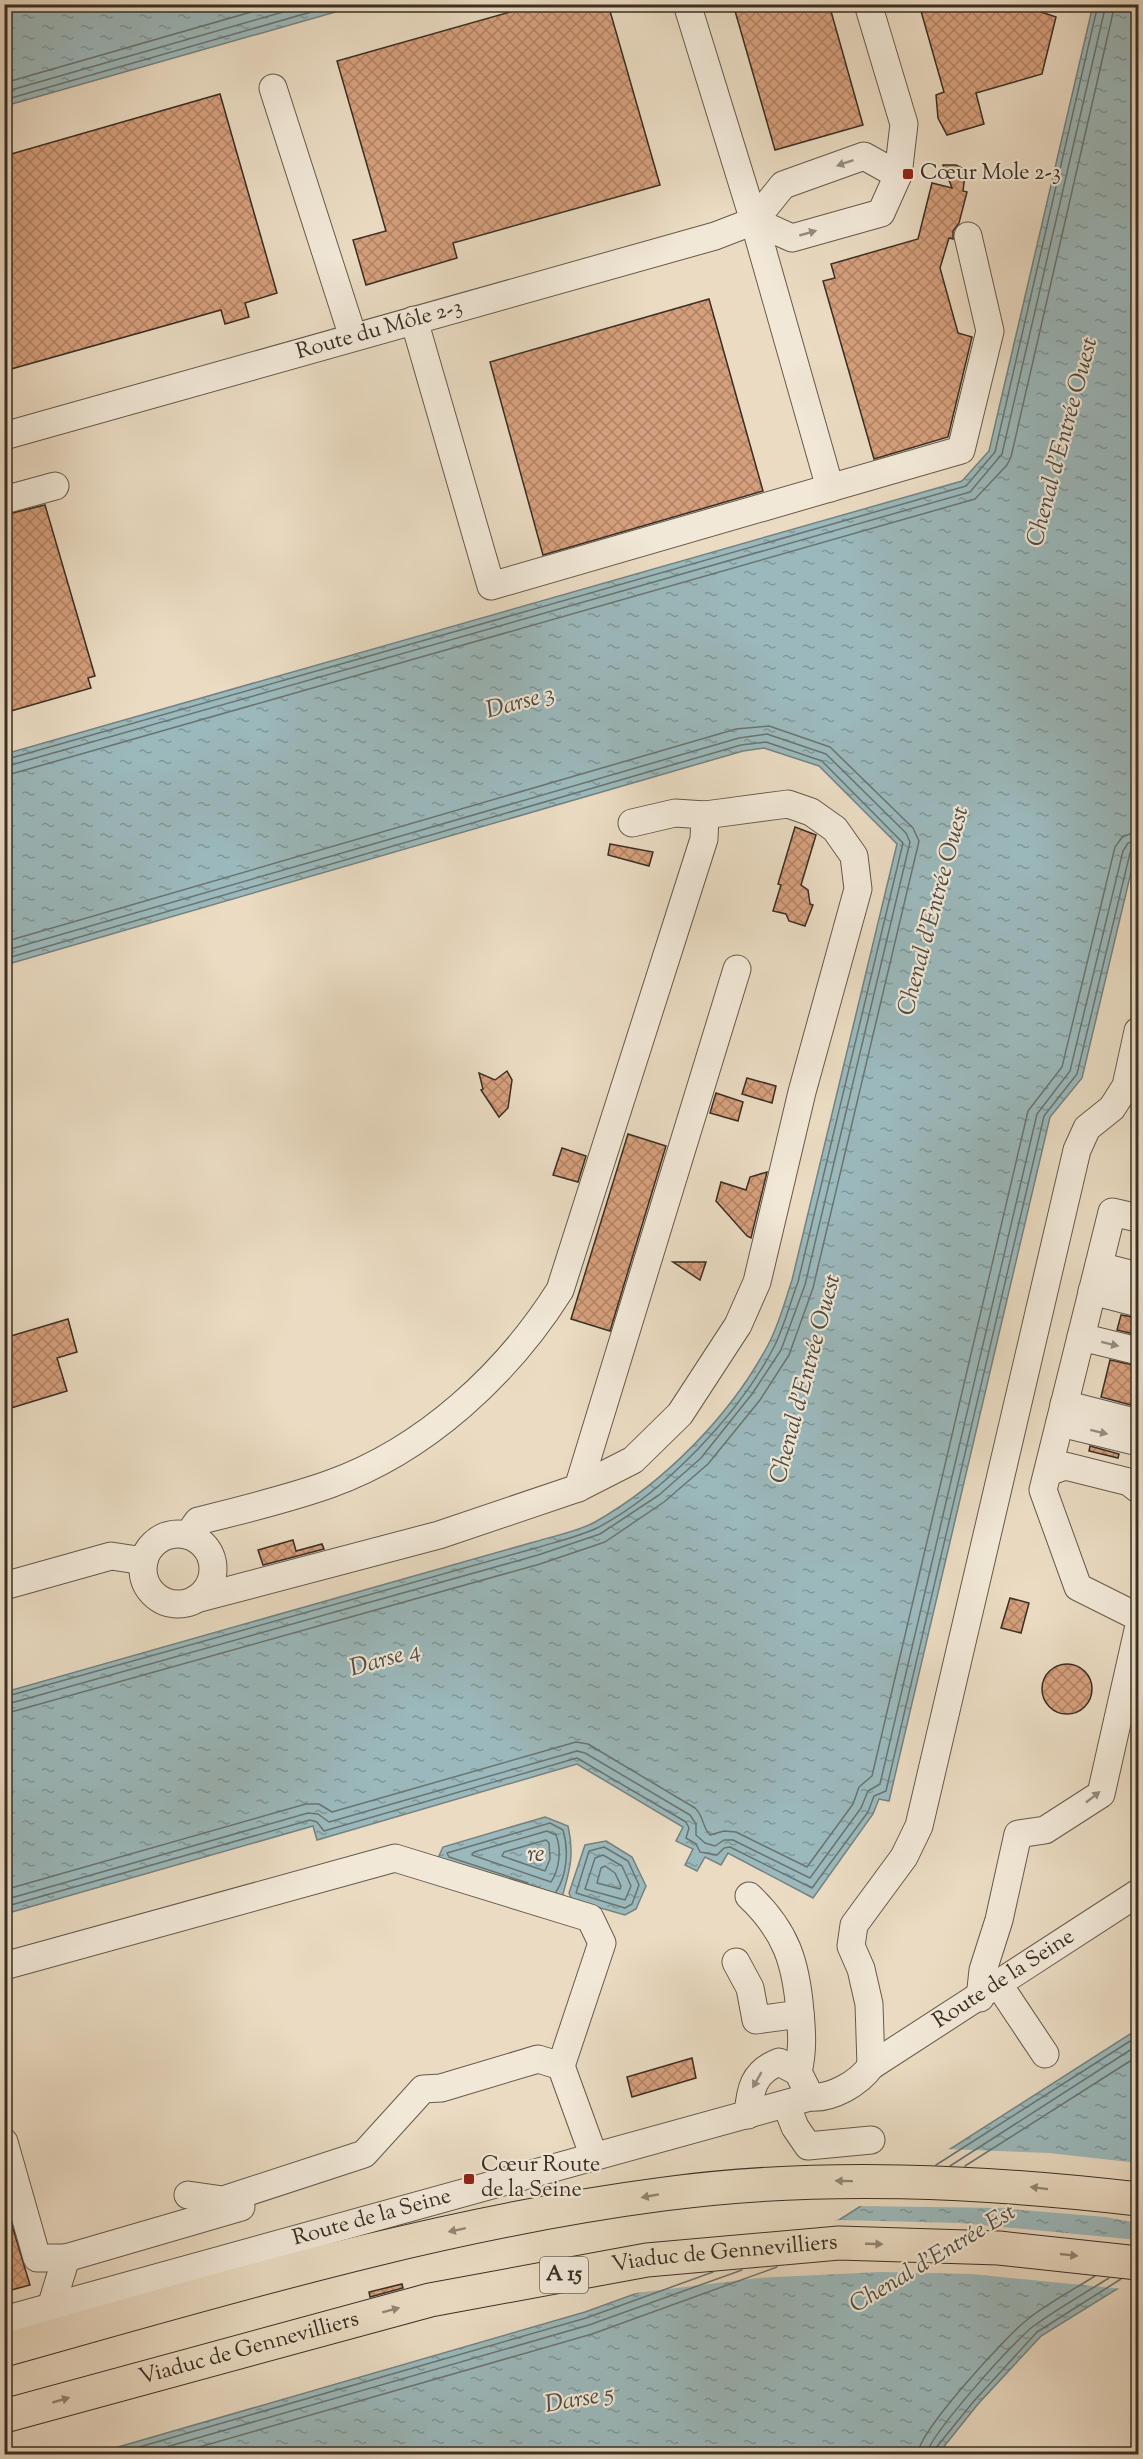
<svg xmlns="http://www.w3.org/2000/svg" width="1143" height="2459" font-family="'Sorts Mill Goudy',serif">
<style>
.water{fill:url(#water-ripples);stroke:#748280;stroke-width:1.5}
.pier{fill:#eadbc2}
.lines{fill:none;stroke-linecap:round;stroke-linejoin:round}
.shore{stroke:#6a7470;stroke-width:1.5}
.building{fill:url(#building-cross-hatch);stroke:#392f25;stroke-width:1.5}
.minor-casing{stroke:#655a4c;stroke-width:29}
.highway-casing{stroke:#392f25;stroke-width:35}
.minor{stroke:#f1e8d7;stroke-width:27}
.highway{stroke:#eadbc2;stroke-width:33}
.oneway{fill:#958c7e}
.oneway2{fill:#928574}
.poi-dot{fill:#8f2418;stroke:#f1e8d7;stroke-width:2}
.labels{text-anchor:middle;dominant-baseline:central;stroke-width:4.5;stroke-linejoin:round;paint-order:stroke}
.shield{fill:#f1e8d7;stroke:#70665a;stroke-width:1.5}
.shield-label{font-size:21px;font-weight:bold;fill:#392f25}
.poi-label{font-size:22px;fill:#392f25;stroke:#f1e8d7;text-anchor:start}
.street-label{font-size:22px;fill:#392f25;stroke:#f1e8d7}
.water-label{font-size:24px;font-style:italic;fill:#4d4b43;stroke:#f1e8d7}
</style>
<defs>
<pattern id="water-ripples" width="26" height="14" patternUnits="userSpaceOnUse" patternTransform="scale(1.5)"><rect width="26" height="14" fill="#9bb9bc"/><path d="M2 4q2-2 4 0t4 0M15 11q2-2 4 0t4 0" fill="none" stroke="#7f9799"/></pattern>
<pattern id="building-cross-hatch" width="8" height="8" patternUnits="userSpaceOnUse" patternTransform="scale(1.5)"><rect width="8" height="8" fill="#d69f7c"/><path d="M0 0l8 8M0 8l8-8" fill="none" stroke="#af8265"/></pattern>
</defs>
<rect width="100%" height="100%" fill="#eadbc2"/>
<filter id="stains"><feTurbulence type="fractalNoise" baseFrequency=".00333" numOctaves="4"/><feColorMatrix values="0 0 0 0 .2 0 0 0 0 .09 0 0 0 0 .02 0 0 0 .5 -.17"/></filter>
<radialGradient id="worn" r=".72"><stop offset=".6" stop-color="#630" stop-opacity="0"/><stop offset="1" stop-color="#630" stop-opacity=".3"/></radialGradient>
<g class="water">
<path d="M 5,4 L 360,4 L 360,5 L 5,106 Z"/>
<path d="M 1093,5 L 1138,5 L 1138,843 L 1082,1078 L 1050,1117 L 889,1801 L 879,1799 L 873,1814 L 813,1898 L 728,1853 L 721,1865 L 705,1857 L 697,1871 L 685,1865 L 693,1849 L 676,1841 L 683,1827 L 577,1764 L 317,1840 L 313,1826 L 5,1914 L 5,1692 L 534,1542 C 553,1536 577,1532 595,1522 C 664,1483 731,1415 768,1345 C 779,1325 785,1301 792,1280 L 897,844 L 819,766 L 764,748 L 743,751 L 5,965 L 5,754 L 962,481 L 989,451 Z"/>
<path d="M 545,1817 L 568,1826 C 575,1856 569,1873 561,1901 L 437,1860 L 443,1847 Z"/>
<path d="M 606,1841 L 632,1857 L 646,1886 L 636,1909 L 625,1915 L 572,1900 L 569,1893 L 585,1845 Z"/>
<path d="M 1138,2029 L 1138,2276 L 1041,2336 L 978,2404 L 938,2454 L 94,2454 L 585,2312 L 839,2220 Z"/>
</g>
<g class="pier">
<path d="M 945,2149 L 1049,2153 L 1138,2163 L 1138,2223 L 1105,2217 L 999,2208 L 856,2206 Z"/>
<path d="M 840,2220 L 960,2223 L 1138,2240 L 1138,2279 L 1123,2289 L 971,2274 L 880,2272 L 758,2278 L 628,2294 L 828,2221 Z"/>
</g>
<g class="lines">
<g class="shore">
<path d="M 4,83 L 279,4"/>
<path d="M 4,92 L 311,4"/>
<path d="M 4,100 L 339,4"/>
<path d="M 4,760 L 966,486 L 995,452 L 1098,4"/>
<path d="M 4,767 L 970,492 L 1002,454 L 1106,4"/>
<path d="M 4,776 L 975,499 L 1007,465 L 1011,457 L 1115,4"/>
<path d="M 4,942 L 736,729 L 769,726 L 830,747 L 913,828 L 919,841 L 813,1288 L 789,1355 L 760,1400 L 708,1464 L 664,1502 L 605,1542 L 540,1564 L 4,1714"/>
<path d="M 4,951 L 739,738 L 767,734 L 826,754 L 906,833 L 910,842 L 805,1285 L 781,1350 L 752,1394 L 701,1458 L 659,1495 L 600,1534 L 538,1555 L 4,1705"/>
<path d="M 4,959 L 741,745 L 766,742 L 822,761 L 903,843 L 798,1282 C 790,1303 784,1327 774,1347 C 739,1414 664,1493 597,1528 C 578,1537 555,1542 536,1548 L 4,1697"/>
<path d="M 547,1831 L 556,1835 C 562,1850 559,1870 551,1882 L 472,1855 L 474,1852 Z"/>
<path d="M 546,1840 L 549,1843 L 550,1859 L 545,1871 L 502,1856 L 504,1852 Z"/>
<path d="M 604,1847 L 628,1861 L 639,1885 L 632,1904 L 625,1908 L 576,1893 L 589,1851 Z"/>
<path d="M 603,1855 L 622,1866 L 631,1886 L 625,1900 L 585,1889 L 595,1858 Z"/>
<path d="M 605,1866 L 615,1873 L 621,1886 L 620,1889 L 597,1883 L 601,1868 Z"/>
<path d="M 528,1883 L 449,1857 L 447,1853 L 550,1823 L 563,1830 C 569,1850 567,1875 556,1892"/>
<path d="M 4,1890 L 306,1804 L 319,1804 L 332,1812 L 576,1742 L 588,1744 L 695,1808 C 704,1816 702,1827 710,1835 L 724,1831 L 736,1832 L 807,1867 L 853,1804 L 859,1787 L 872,1776 L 1028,1111 L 1062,1067 L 1115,847 L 1123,836 L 1138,832"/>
<path d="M 4,1900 L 308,1813 L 318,1814 L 329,1822 L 577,1751 L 585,1753 L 690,1815 L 696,1824 L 696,1835 L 705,1843 L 715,1846 L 724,1840 L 733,1840 L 810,1878 L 861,1808 L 868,1791 L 880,1784 L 1037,1114 L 1070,1071 L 1123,851 L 1128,843 L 1138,841"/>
<path d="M 4,1907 L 310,1820 L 317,1822 L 324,1831 L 577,1758 L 686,1822 L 689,1828 L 686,1838 L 696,1844 L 700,1852 L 717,1855 L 724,1848 L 730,1847 L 812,1888 L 868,1812 L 874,1796 L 886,1791 L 1044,1116 L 1077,1074 L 1130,853 L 1138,848"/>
<path d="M 936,2165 L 1138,2036"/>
<path d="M 950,2166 L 1138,2045"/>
<path d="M 965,2166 L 1138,2056"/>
<path d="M 115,2454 L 586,2318 L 713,2272"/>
<path d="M 142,2454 L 589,2325 L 742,2270"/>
<path d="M 175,2454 L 592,2334 L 777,2267"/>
<path d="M 918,2454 C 918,2432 1007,2335 1028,2319 C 1048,2303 1073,2290 1095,2276"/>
<path d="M 927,2454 C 928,2437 1017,2337 1035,2325 C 1059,2308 1085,2293 1109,2278"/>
<path d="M 934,2454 L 935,2449 L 974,2401 L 1037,2332 L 1121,2279"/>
</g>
</g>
<g class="building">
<path d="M 538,4 L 608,4 L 660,185 L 453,243 L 457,258 L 366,285 L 353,240 L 386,231 L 337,61 Z"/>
<path d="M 733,4 L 829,4 L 863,125 L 775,150 Z"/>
<path d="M 919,4 L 1039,4 L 1041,12 L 1056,17 L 1042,74 L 976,93 L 984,124 L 947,135 L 938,118 L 936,95 L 944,92 Z"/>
<path d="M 220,94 L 277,293 L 245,303 L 249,317 L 225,324 L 221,310 L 11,369 L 4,345 L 4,156 Z"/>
<path d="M 943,165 L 956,165 L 962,168 L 965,175 L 963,191 L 967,192 L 959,223 L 953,231 L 953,239 L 949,238 L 940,268 L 958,333 L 972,337 L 948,437 L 874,459 L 823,281 L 835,278 L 831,264 L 918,239 L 932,183 L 952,188 Z"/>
<path d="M 709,299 L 763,491 L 543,555 L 490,362 Z"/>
<path d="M 45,505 L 95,676 L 88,678 L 91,688 L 4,713 L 4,515 Z"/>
<path d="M 795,827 L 816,835 L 801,885 L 808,890 L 810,904 L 813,905 L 805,926 L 789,921 L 786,914 L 773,911 L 781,885 L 778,884 Z"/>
<path d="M 610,844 L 653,852 L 649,866 L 608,855 Z"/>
<path d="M 507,1071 L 512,1080 L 508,1108 L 499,1117 L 481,1090 L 483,1089 L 479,1073 L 495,1080 Z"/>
<path d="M 747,1078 L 776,1086 L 772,1103 L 742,1094 Z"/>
<path d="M 716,1093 L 743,1102 L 738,1121 L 710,1113 Z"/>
<path d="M 628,1134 L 666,1146 L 610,1331 L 571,1319 Z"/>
<path d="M 562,1148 L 586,1156 L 578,1182 L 553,1175 Z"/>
<path d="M 767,1172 L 751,1238 L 747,1236 L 716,1201 L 721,1182 L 746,1190 L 750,1177 Z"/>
<path d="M 673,1262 L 706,1262 L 700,1280 Z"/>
<path d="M 1121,1315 L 1138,1318 L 1138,1335 L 1117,1330 Z"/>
<path d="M 68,1319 L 77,1352 L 57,1358 L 67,1391 L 11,1408 L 4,1385 L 4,1338 Z"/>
<path d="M 1110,1360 L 1138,1366 L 1131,1405 L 1101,1397 Z"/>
<path d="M 1090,1446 L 1119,1454 L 1118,1458 L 1089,1451 Z"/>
<path d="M 293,1540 L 296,1551 L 322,1544 L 324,1549 L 263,1565 L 258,1550 Z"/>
<path d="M 1010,1598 L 1029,1603 L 1021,1633 L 1001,1628 Z"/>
<circle cx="1067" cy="1689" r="25"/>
<path d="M 692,2058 L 696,2078 L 632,2097 L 627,2077 Z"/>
<path d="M 4,2212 L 8,2212 L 30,2285 L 4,2292 Z"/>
<path d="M 402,2284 L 403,2288 L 370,2297 L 369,2292 Z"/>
</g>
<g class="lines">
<defs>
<g id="minor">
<path d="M 687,4 L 754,221 L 830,488"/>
<path d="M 273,88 L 353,337"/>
<path d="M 754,221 L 792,238 L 881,213 L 898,175 L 904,124 L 868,4"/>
<path d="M 414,320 L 491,586 L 961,450 L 990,331 L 968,236"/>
<path id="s1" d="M 4,436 L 715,236 L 754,221 L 783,185 L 864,156 L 898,175"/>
<path d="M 4,500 L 55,486"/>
<path d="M 1138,1218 L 1112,1212 L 1043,1490 L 1078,1587 L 1138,1617"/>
<path d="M 1099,1266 L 1138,1276"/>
<path d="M 1092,1291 L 1138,1303"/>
<path d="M 1081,1337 L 1138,1351"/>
<path d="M 1064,1404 L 1138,1423"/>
<path d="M 1060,1423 L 1138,1442"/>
<path d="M 1048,1472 L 1065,1466 L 1129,1482 L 1138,1489"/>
<path d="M 578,1488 L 633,1460 L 680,1414 L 738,1325 L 757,1282 L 802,1092 L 858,889 L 854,856 L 835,829 L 811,812 L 788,804 L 705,815"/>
<circle cx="178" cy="1569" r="35"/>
<path d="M 188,1535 L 198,1521 C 242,1510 288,1499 330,1484 C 425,1450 507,1374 560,1290 L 704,839 L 705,815 L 675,813 L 632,823"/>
<path d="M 4,1586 L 111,1556 L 144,1561"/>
<path d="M 196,1599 L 439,1535 L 578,1488 L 737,969"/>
<path d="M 749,1896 C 786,1931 796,1962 800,2012 C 802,2033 803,2051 798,2072"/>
<path d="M 736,1962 L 750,1988 L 756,2020 L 800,2014"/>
<path d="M 4,1966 L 395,1858 L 590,1918 L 602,1943 L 561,2066 L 538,2059 L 441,2088 L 423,2089 L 364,2154 L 223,2200 L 188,2195"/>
<path d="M 999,1985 L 1045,2054"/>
<path d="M 980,1998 L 983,1970 L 999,1920 L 1018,1834 L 1045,1830 L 1101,1794 L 1138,1630"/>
<path d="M 561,2066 L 594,2157"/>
<path d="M 871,2066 L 869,2004 L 861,1969 L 851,1946 L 854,1925 L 904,1857 L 919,1826 L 1077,1150 L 1087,1128 L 1112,1108 L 1126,1086 L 1138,1031"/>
<path d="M 786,2104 L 795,2127 L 808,2146 L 871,2140"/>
<path d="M 748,2115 C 750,2090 753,2072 779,2062 L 798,2072 L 806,2088"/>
<path d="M 4,2142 L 37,2258 L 66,2258"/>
<path d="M 51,2307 L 66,2258 L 241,2207"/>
<path id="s2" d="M 4,2320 L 810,2097 C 832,2099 859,2083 871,2066 L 1138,1893"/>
</g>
<g id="highway">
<path d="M 4,2350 C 222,2289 440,2223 664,2194 C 821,2173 982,2181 1138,2199"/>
<path id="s3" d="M 4,2416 L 430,2300 L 647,2260 L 839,2243 L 999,2248 L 1138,2263"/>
</g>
</defs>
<use href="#minor" class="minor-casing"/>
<use href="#highway" class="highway-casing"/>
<use href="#minor" class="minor"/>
<use href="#highway" class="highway"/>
</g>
<defs><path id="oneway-solid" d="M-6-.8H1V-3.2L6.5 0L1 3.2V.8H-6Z" transform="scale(1.5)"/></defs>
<g class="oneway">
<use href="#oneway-solid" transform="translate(845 163) rotate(161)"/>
<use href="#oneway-solid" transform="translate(808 233) rotate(-16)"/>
<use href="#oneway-solid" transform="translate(1110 1344) rotate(14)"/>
<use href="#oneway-solid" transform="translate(1099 1432) rotate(14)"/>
<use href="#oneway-solid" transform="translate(1093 1797) rotate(-38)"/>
<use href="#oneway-solid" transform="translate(757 2080) rotate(120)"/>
</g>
<g class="oneway2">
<use href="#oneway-solid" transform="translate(844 2181) rotate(-179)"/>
<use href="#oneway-solid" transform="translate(1039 2188) rotate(-173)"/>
<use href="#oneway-solid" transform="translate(650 2196) rotate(170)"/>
<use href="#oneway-solid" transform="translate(457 2230) rotate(168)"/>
<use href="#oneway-solid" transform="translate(874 2244) rotate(2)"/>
<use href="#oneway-solid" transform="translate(1069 2255) rotate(6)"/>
<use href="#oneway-solid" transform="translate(391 2310) rotate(-15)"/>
<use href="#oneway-solid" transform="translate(61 2400) rotate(-16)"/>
</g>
<g class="poi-dot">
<rect x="902" y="168" width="12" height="12" rx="3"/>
<rect x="463" y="2173" width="12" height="12" rx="3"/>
</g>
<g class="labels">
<rect class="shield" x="540" y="2257" width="48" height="36" rx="4.5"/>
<g class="shield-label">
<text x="564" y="2275">A 15</text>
</g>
<g class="poi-label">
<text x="920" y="174">Cœur Mole 2-3</text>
<text x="481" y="2166">Cœur Route<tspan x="481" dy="25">de la Seine</tspan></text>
</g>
<g class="street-label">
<text stroke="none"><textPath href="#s1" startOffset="390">Route du Môle 2-3</textPath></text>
<text stroke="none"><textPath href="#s2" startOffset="1066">Route de la Seine</textPath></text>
<text stroke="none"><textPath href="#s2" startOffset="382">Route de la Seine</textPath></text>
<text stroke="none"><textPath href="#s3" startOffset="740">Viaduc de Gennevilliers</textPath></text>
<text stroke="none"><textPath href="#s3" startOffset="254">Viaduc de Gennevilliers</textPath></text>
</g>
<g class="water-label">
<text transform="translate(1063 442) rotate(-75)">Chenal d'Entrée Ouest</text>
<text transform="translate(520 703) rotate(-15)">Darse 3</text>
<text transform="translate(934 911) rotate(-75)">Chenal d'Entrée Ouest</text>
<text transform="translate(806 1379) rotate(-75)">Chenal d'Entrée Ouest</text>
<text transform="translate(385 1660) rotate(-16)">Darse 4</text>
<text x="536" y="1855">re</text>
<text transform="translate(933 2259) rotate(-31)">Chenal d'Entrée Est</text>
<text transform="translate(579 2400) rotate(-10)">Darse 5</text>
</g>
</g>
<rect width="1143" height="2459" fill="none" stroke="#eadbc2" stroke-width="24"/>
<rect x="6" y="6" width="1131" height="2447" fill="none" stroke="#392f25" stroke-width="3"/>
<rect x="12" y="12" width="1119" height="2435" fill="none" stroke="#392f25" stroke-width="1.5"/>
<rect width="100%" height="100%" filter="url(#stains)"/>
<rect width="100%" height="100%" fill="url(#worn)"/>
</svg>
